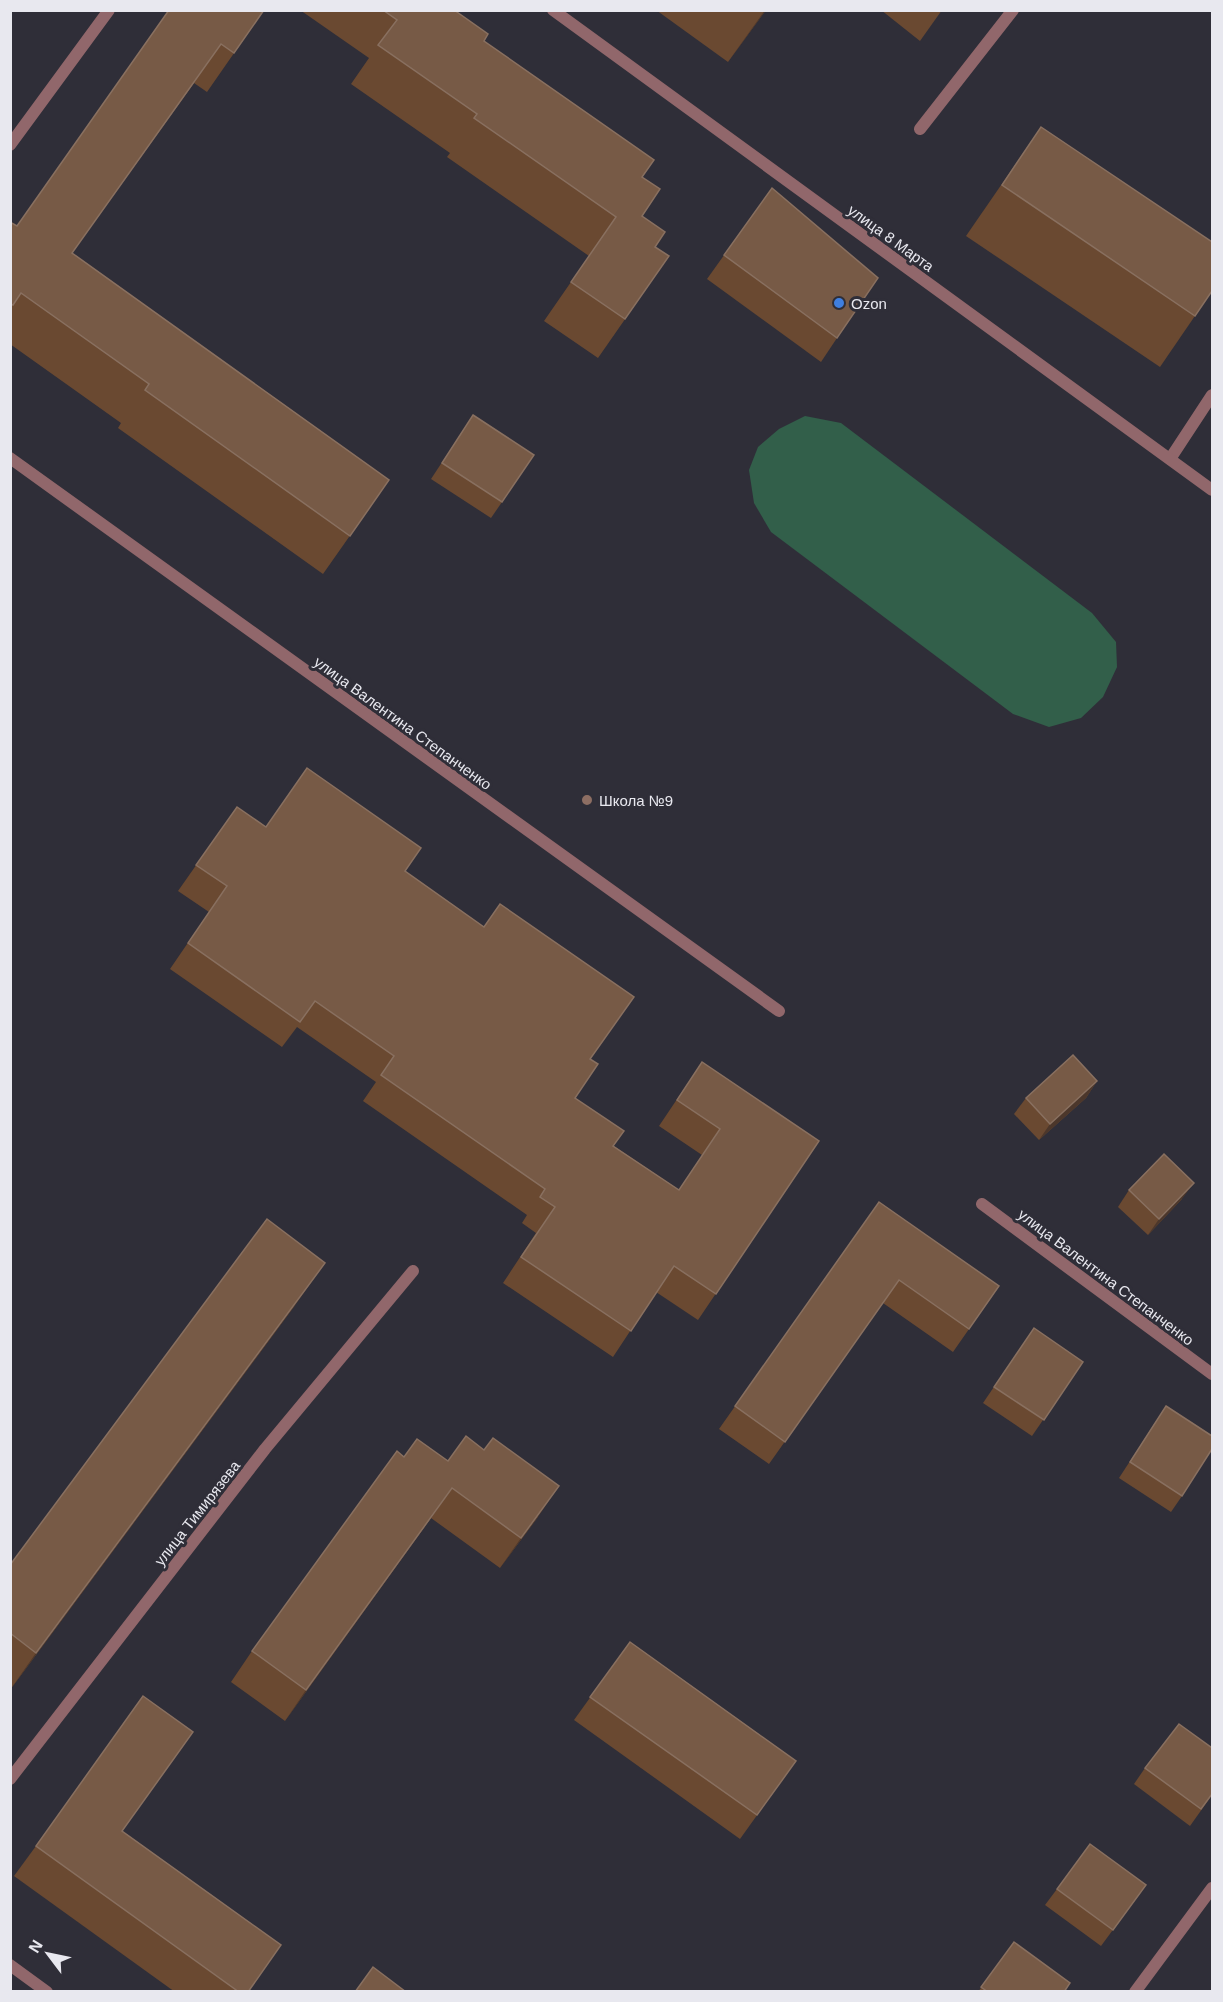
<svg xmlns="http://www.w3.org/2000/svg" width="1223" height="2002" font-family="Helvetica,sans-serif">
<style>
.green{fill:#325f4a}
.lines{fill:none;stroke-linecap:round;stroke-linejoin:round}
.service{stroke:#91676b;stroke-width:12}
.pedestrian{stroke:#91676b;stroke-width:12}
.minor{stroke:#91676b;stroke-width:12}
.tertiary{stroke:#91676b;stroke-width:12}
.wall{fill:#6a4931}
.shaded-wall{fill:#4c372b}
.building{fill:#775a46;stroke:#897060;stroke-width:1.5}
.shop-dot{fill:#3f7fe0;stroke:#2f2e38;stroke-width:2}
.education-dot{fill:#8d6e63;stroke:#2f2e38;stroke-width:2}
.labels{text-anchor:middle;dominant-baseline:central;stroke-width:6;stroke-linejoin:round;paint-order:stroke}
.street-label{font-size:15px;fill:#e8e8ef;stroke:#2f2e38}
.poi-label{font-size:15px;fill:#e8e8ef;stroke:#2f2e38;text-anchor:start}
</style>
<rect width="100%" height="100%" fill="#2f2e38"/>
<path class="green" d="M 805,416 L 841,423 L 1092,613 L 1116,642 L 1117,667 L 1103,697 L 1081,718 L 1049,727 L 1013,714 L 771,532 L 754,503 L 749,470 L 758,447 L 779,429 Z"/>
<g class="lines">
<g class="service">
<path d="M 1170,459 L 1212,395"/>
<path d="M 10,1779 L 265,1449 L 413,1271"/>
</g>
<path class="pedestrian" d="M 10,458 L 779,1011"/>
<g class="minor">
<path d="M 553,10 L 1212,490"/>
<path d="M 920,129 L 1013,10"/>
<path d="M 10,145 L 109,10"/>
<path d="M 982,1204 L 1212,1374"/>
</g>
<g class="tertiary">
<path d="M 10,1965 L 47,1992"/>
<path d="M 1135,1992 L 1212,1888"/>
</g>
</g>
<g class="wall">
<path d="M 169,10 L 264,10 L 207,92 L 194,83 L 72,253 L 389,480 L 323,574 L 118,428 L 121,423 L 10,344 L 10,222 L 17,226 Z"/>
<path d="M 300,10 L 454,10 L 484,41 L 642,177 L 642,216 L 655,247 L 669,256 L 598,358 L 544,321 L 589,256 L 447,157 L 450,153 L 351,84 L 369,58 Z"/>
<path d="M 656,10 L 766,10 L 728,62 Z"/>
<path d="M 881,10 L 942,10 L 920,41 Z"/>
<path d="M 1041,127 L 1212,291 L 1160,367 L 966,236 Z"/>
<path d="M 772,188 L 837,338 L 821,362 L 707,279 Z"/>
<path d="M 473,415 L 502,502 L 491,518 L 431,479 Z"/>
<path d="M 237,807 L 266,827 L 405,871 L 590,1059 L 575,1098 L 614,1146 L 679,1190 L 702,1155 L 659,1126 L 702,1062 L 819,1141 L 698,1320 L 656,1292 L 613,1357 L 503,1283 L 536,1233 L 522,1223 L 527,1215 L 363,1101 L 376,1082 L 297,1027 L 282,1047 L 170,969 L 209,912 L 178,891 Z"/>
<path d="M 1097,1081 L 1086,1098 L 1039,1140 L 1014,1114 L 1026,1098 Z"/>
<path d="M 1129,1190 L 1182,1199 L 1148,1235 L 1118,1207 Z"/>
<path d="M 879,1202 L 999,1286 L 953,1352 L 883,1303 L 769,1464 L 719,1429 Z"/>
<path d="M 296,1304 L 10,1690 L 10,1565 Z"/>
<path d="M 1034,1328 L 1083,1362 L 1032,1436 L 983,1403 Z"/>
<path d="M 1166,1406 L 1182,1496 L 1171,1512 L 1119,1478 Z"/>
<path d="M 448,1461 L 538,1517 L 500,1568 L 431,1518 L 285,1721 L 231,1682 L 252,1651 Z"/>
<path d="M 630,1642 L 796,1761 L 740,1839 L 574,1720 Z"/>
<path d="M 1145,1768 L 1212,1795 L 1190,1826 L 1134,1784 Z"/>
<path d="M 122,1832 L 248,1992 L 175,1992 L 14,1876 L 36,1846 Z"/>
<path d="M 1146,1885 L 1101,1946 L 1045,1905 L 1057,1889 Z"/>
<path d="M 1014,1942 L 1064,1992 L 978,1992 Z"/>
</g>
<g class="shaded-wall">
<path d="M 765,10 L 766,10 L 728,62 Z"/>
<path d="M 1097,1081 L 1086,1098 L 1039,1140 L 1050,1124 Z"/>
<path d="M 1194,1183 L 1182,1199 L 1148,1235 L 1159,1219 Z"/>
<path d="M 325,1263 L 296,1304 L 10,1690 L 36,1653 Z"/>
<path d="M 559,1486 L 538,1517 L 500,1568 L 521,1538 Z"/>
<path d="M 452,1488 L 431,1518 L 285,1721 L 306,1690 Z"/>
</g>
<g class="building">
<path d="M 169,10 L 264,10 L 234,53 L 221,44 L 72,253 L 389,480 L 350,536 L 145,390 L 149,384 L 21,293 L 13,305 L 10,304 L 10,222 L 17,226 Z"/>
<path d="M 383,10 L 454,10 L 488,34 L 484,41 L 654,160 L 642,177 L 660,189 L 642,216 L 665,232 L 655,247 L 669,256 L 625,319 L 571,282 L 616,217 L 474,118 L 477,114 L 378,45 L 397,20 Z"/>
<path d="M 1041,127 L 1212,242 L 1212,291 L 1195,316 L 1002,185 Z"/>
<path d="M 772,188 L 878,278 L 837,338 L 724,255 Z"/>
<path d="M 473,415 L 534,455 L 502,502 L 442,463 Z"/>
<path d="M 307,768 L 421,848 L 405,871 L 484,927 L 500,904 L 634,997 L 590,1059 L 598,1064 L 575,1098 L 624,1131 L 613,1146 L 679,1190 L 720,1129 L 677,1100 L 702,1062 L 819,1141 L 716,1294 L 674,1266 L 631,1331 L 521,1257 L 555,1207 L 540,1197 L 545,1189 L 381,1075 L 394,1056 L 315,1001 L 300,1022 L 188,943 L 227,886 L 196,865 L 237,807 L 266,827 Z"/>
<path d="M 1073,1055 L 1097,1081 L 1050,1124 L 1026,1098 Z"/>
<path d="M 1164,1154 L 1194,1183 L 1159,1219 L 1129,1190 Z"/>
<path d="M 879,1202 L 999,1286 L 969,1329 L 899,1280 L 785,1442 L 735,1406 Z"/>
<path d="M 267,1219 L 325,1263 L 36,1653 L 10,1633 L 10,1565 Z"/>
<path d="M 1034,1328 L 1083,1362 L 1044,1420 L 994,1387 Z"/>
<path d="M 1166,1406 L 1212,1436 L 1212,1449 L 1182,1496 L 1130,1462 Z"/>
<path d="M 466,1436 L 484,1450 L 493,1438 L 559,1486 L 521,1538 L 452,1488 L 306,1690 L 252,1651 L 397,1451 L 404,1457 L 417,1439 L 448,1461 Z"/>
<path d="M 630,1642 L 796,1761 L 757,1815 L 590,1697 Z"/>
<path d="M 143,1696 L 193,1732 L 122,1831 L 281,1945 L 248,1992 L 239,1992 L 36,1846 Z"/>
<path d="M 1179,1724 L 1212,1748 L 1212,1794 L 1201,1809 L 1145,1768 Z"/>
<path d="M 1090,1844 L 1146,1885 L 1113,1930 L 1057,1889 Z"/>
<path d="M 1014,1942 L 1070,1983 L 1064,1992 L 988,1992 L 981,1987 Z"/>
<path d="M 373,1967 L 406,1992 L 355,1992 Z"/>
</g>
<circle class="shop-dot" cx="839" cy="303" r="6"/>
<circle class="education-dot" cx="587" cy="800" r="6"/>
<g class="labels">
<g class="street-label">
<text transform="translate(891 238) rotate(36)">улица 8 Марта</text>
<text transform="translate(403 723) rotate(36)">улица Валентина Степанченко</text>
<text transform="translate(1106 1277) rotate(37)">улица Валентина Степанченко</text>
<text transform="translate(197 1513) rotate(-52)">улица Тимирязева</text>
</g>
<g class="poi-label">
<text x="851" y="303">Ozon</text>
<text x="599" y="800">Школа №9</text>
</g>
</g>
<rect width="1223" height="2002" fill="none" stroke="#e8e8ef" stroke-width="24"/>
<g transform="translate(48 1954) rotate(302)" stroke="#2f2e38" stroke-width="4.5" paint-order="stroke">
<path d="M0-4.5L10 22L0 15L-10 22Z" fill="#e8e8ef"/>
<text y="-9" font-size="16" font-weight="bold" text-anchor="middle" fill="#e8e8ef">N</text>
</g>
</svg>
